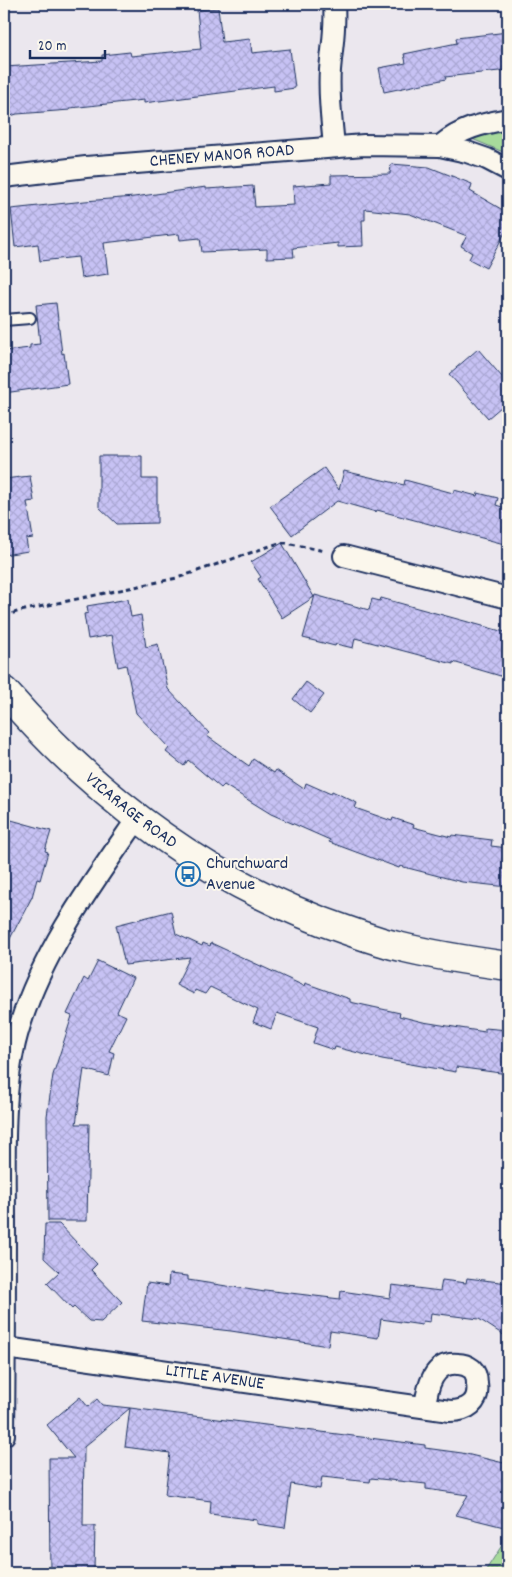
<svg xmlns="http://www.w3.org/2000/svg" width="512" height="1577" font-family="Dekko,sans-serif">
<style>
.green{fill:#a7da9b;stroke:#61847c}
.forest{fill:url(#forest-crowns);stroke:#61847c}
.building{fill:url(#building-cross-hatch);stroke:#1b2f5e}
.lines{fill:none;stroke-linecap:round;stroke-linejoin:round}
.lane-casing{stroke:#1b2f5e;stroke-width:14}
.street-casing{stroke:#1b2f5e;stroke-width:24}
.secondary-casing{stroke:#1b2f5e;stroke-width:31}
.path{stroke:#1b2f5e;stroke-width:3;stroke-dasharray:5 4;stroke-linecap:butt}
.lane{stroke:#fbf7ec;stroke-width:10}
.street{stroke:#fbf7ec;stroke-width:20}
.secondary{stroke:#fbf7ec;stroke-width:28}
.labels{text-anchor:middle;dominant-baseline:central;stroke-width:4;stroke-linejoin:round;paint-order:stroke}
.street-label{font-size:18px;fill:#1b2f5e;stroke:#fbf7ec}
.poi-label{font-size:18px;fill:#1b2f5e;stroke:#fbf7ec;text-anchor:start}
</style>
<defs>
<pattern id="forest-crowns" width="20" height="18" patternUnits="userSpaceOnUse" patternTransform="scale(1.25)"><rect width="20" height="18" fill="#a7da9b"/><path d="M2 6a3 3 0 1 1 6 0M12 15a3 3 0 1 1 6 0" fill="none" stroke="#8fbb88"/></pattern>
<pattern id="building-cross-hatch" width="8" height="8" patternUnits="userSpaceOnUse" patternTransform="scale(1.25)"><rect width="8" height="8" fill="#c7c2f4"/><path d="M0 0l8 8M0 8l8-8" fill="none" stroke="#aaa7d4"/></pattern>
</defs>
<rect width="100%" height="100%" fill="#ebe7ee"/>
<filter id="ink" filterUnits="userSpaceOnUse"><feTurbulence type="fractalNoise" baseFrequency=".02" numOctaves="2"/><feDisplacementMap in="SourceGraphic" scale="10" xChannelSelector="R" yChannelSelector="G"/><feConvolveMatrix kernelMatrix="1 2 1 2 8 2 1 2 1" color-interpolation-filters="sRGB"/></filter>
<g filter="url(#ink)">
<path class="green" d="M 508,128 L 508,154 L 465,136 Z"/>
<path class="forest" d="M 508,1536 L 508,1573 L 484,1573 Z"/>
<g class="building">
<path d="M 218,8 L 222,42 L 250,39 L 252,53 L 290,49 L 295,88 L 274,91 L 274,86 L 144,103 L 144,100 L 70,108 L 70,110 L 17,114 L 4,118 L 4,67 L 102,61 L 102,55 L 130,52 L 131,56 L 201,49 L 197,10 Z"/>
<path d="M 508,32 L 508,70 L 445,77 L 446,79 L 384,92 L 379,68 L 406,63 L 404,54 L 457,43 L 456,38 Z"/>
<path d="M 391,164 L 429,167 L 472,184 L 470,191 L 508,213 L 508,227 L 486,268 L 469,259 L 472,253 L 461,246 L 467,236 L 410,214 L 365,209 L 365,220 L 362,220 L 363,246 L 338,247 L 338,243 L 293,248 L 294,257 L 267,258 L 267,249 L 202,252 L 200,238 L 180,240 L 179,234 L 104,243 L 108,274 L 81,278 L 78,257 L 40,261 L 38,244 L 15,247 L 11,209 L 85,201 L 134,197 L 206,187 L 206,189 L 253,186 L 255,207 L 294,205 L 293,186 L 331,183 L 331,175 L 390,174 Z"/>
<path d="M 56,303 L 62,354 L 64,353 L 68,384 L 4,393 L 4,351 L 30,348 L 30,345 L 40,344 L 36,305 Z"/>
<path d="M 478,349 L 508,384 L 508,401 L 488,418 L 449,374 Z"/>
<path d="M 99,456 L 142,456 L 142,479 L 157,479 L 157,523 L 117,524 L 99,507 Z"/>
<path d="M 324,468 L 339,490 L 344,471 L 404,485 L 405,480 L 453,493 L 454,490 L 477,496 L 478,493 L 498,498 L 496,505 L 508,509 L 508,545 L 377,510 L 376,512 L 337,501 L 292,535 L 270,506 Z"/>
<path d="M 30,476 L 34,501 L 27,502 L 33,538 L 26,539 L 28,551 L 4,555 L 4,479 Z"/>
<path d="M 282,543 L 314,597 L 282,618 L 258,579 L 261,577 L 251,562 Z"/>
<path d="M 315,595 L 369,610 L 372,599 L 380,601 L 381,598 L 508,633 L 508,661 L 504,677 L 453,662 L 453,664 L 355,638 L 353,648 L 336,644 L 335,646 L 303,638 Z"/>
<path d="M 128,599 L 131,617 L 141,615 L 146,647 L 158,644 L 168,689 L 209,733 L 207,736 L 249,766 L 253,759 L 274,773 L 276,770 L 304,789 L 306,783 L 331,794 L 332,791 L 357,803 L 355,808 L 392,821 L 393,818 L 414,825 L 413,827 L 451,837 L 452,835 L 492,840 L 491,846 L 508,848 L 508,887 L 462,882 L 400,866 L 399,868 L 329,842 L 330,840 L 271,814 L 224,785 L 221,788 L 188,760 L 184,766 L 166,752 L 169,748 L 136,713 L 126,665 L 118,667 L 112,635 L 88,639 L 84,614 L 88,613 L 87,606 Z"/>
<path d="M 306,682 L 324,695 L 310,713 L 293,699 Z"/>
<path d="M 4,818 L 51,831 L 45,851 L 48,852 L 40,880 L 37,879 L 32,897 L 4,950 Z"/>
<path d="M 171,911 L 176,934 L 202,946 L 203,943 L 210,946 L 211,943 L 304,986 L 305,983 L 350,999 L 350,1002 L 400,1013 L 399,1016 L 423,1022 L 485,1032 L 485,1028 L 508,1030 L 508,1074 L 456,1067 L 456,1072 L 382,1059 L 335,1047 L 334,1050 L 313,1043 L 318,1027 L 277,1013 L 271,1029 L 253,1022 L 258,1010 L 210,987 L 205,994 L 195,990 L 194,994 L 176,985 L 190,957 L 125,965 L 116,925 Z"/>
<path d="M 98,961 L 133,978 L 117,1012 L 126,1016 L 109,1051 L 114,1053 L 109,1076 L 84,1069 L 76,1124 L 89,1124 L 87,1221 L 48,1221 L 47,1116 L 53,1075 L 72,1016 L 67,1014 L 84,978 L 88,981 Z"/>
<path d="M 45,1224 L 59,1224 L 97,1264 L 91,1270 L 122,1302 L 101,1322 L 89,1321 L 74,1307 L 72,1309 L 47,1283 L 59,1272 L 44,1258 Z"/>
<path d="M 169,1274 L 188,1276 L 188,1280 L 265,1292 L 265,1290 L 340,1299 L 341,1291 L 390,1298 L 392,1285 L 440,1291 L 442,1280 L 466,1283 L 467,1278 L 508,1283 L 508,1338 L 479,1319 L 431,1313 L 430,1322 L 423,1321 L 422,1325 L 381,1319 L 378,1338 L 330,1331 L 328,1346 L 231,1331 L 142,1321 L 147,1283 L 168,1286 Z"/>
<path d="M 80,1397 L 88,1407 L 97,1399 L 102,1405 L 130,1408 L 84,1447 L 83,1526 L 95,1526 L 94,1570 L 84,1570 L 84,1573 L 50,1573 L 49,1458 L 74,1458 L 47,1425 Z"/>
<path d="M 130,1408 L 425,1445 L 425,1448 L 462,1453 L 508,1464 L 508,1528 L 456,1515 L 468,1495 L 426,1489 L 426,1484 L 371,1478 L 370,1482 L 322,1477 L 320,1489 L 291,1484 L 285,1528 L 257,1524 L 257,1520 L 210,1514 L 211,1501 L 165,1495 L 170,1453 L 125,1447 Z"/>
</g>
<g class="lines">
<defs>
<path id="lane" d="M 4,320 L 30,318"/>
<g id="street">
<path d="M 334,4 C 336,28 332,46 330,70 C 328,96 332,122 334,147"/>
<path d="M 440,146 C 462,128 481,124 508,119"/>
<path id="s1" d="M 4,177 L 86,167 L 364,145 L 440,146 L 467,152 L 487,159 L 508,170"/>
<path d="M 344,556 L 508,598"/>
<path id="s2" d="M 6,1348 L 450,1411 C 467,1411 480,1403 477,1384 C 477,1379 476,1373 472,1369 C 468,1366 463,1364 458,1364 C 433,1361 427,1388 425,1407"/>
<path d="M 4,1435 C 5,1363 5,1292 5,1220 C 5,1159 1,1083 20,1025 C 44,949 92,884 137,819"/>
</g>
<g id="secondary">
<path id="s3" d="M 4,691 C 98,799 209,884 346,930 C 363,936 380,942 397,946 C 433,955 471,961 508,966"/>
</g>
</defs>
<use href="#lane" class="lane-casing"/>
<use href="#street" class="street-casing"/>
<use href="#secondary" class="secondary-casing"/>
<path class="path" d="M 4,616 L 20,611 L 177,578 L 279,543 L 286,543 L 325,551"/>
<use href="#lane" class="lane"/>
<use href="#street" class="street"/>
<use href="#secondary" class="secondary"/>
</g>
</g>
<defs>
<symbol id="bus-ring" viewBox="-11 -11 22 22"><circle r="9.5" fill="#fbf7ec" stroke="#1f6fb2" stroke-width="1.5"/><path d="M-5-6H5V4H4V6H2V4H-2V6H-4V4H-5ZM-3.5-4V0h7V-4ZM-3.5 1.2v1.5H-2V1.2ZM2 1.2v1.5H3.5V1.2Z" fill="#1f6fb2"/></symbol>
</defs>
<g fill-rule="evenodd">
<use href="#bus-ring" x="174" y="860" width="28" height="28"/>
</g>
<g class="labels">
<g class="street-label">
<text stroke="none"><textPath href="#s1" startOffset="219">CHENEY MANOR ROAD</textPath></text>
<text stroke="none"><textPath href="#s3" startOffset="175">VICARAGE ROAD</textPath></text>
<text stroke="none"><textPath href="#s2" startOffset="211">LITTLE AVENUE</textPath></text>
</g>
<g class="poi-label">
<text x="206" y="864">Churchward<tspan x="206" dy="21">Avenue</tspan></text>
</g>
</g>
<rect width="512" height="1577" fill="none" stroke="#fbf7ec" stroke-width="20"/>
<rect x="10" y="10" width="492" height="1557" fill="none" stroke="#1b2f5e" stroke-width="2" filter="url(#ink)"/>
<path d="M30 50v8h75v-8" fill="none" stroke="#1b2f5e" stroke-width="2.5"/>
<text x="38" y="50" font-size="15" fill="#1b2f5e" stroke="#fbf7ec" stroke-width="4" paint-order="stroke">20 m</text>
</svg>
